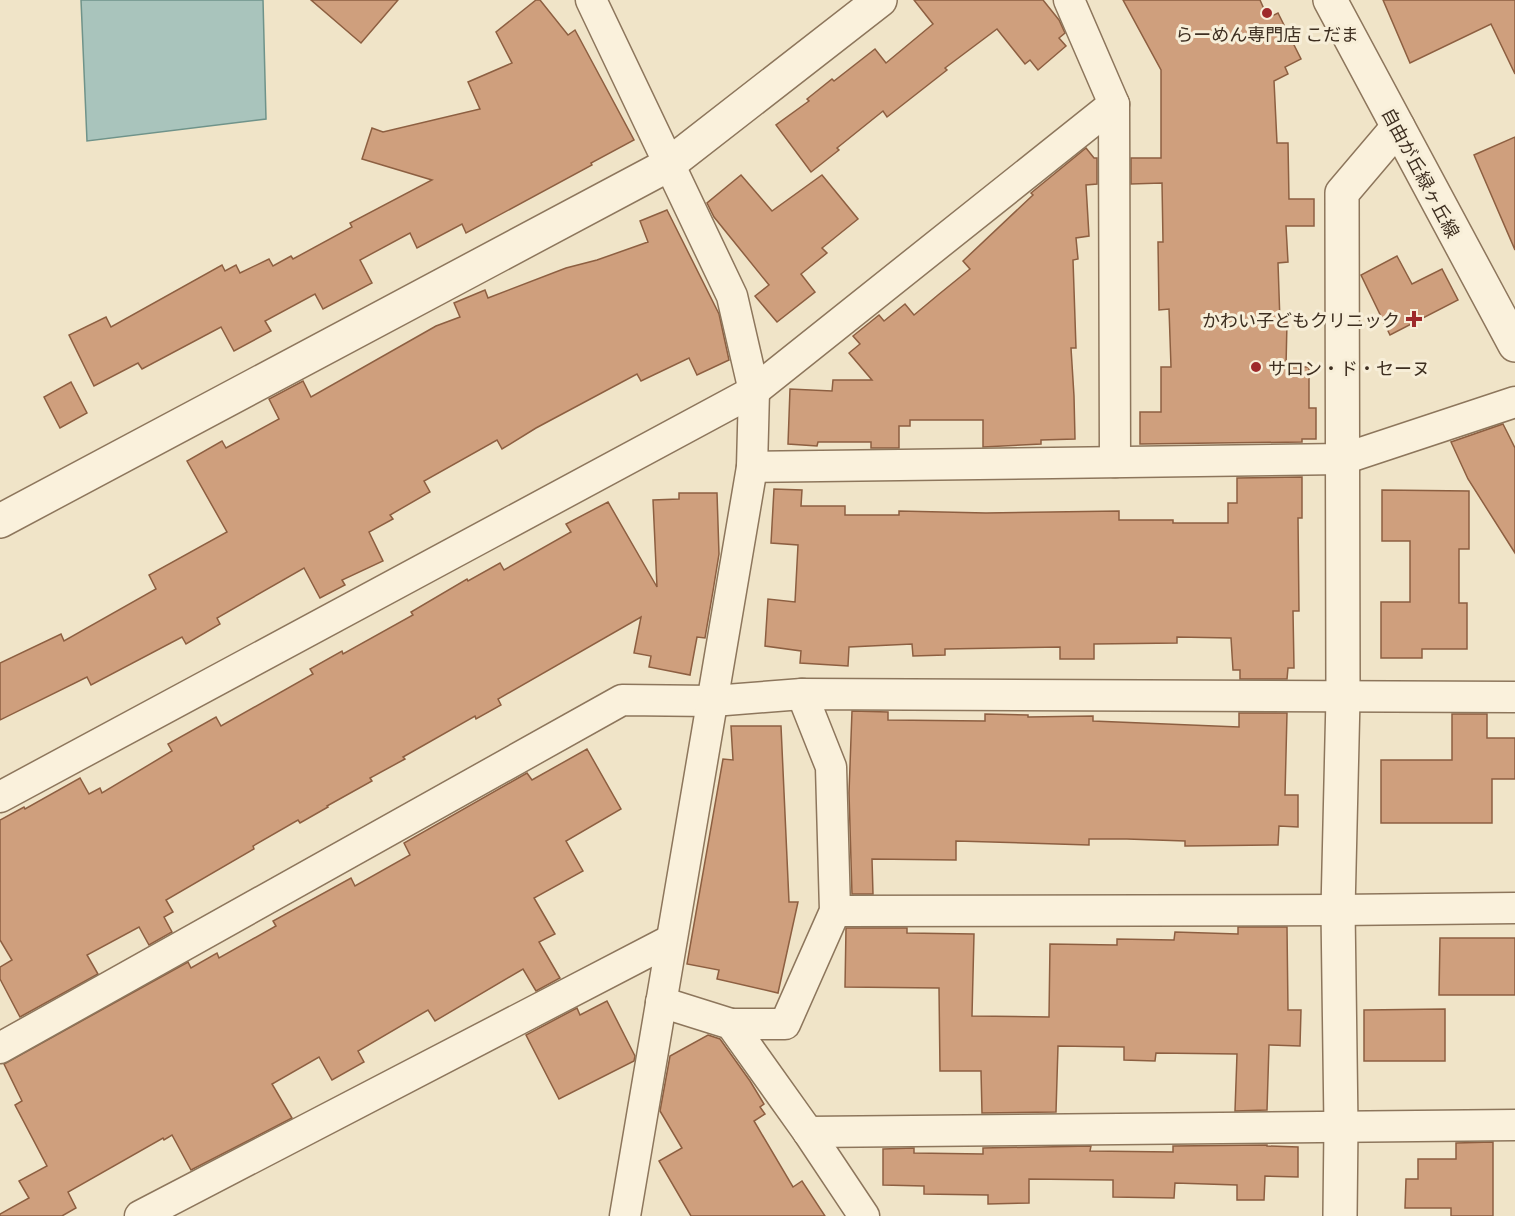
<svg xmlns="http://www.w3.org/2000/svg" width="1515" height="1216" font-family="Georgia,'Noto Sans JP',serif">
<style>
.water{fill:#a9c4bc;stroke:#6f938a;stroke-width:1.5}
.building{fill:#cf9f7d;stroke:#8d5f41;stroke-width:1.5}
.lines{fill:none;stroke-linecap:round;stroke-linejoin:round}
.minor-casing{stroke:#8d765c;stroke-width:33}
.tertiary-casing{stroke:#8d765c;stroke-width:36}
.minor{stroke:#faf1dc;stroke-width:30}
.tertiary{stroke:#faf1dc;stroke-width:33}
.poi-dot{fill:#9e2a2b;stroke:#f7eed8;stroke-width:2}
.labels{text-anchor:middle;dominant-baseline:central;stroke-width:6;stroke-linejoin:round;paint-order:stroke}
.poi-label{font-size:18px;fill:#3d2e20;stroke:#f7eed8}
.street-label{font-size:18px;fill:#3d2e20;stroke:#f7eed8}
</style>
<rect width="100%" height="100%" fill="#f0e4c8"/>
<path class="water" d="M 81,0 L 263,0 L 266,119 L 87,141 Z"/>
<g class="building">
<path d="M 311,0 L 398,0 L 361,43 Z"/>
<path d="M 536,0 L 540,0 L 568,35 L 575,30 L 634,140 L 591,163 L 592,165 L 466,233 L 462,224 L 417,248 L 410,233 L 360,260 L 372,283 L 323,309 L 315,294 L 265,321 L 271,331 L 234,351 L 221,327 L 142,369 L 138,363 L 94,386 L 69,335 L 106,317 L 111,327 L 222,265 L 225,271 L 236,265 L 240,273 L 269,259 L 273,266 L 291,256 L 293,259 L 352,227 L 350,223 L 432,180 L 362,159 L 372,128 L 383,132 L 480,109 L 468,82 L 512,63 L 496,32 Z"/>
<path d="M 914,0 L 1043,0 L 1059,20 L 1065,33 L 1059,38 L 1066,46 L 1038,70 L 1030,60 L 1025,64 L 997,29 L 945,68 L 947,70 L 887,117 L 883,111 L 837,148 L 839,150 L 811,172 L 776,125 L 809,101 L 807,99 L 832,79 L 834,81 L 875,49 L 886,63 L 933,24 Z"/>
<path d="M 1123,0 L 1260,0 L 1268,18 L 1278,13 L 1301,59 L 1285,67 L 1288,74 L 1274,81 L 1277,143 L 1288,143 L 1289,199 L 1314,199 L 1314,226 L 1286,226 L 1288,262 L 1278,263 L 1280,322 L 1287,322 L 1286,367 L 1309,367 L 1309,408 L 1316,408 L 1316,439 L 1302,439 L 1302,442 L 1140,444 L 1140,412 L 1161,412 L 1161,367 L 1171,367 L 1169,309 L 1159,310 L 1158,242 L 1163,242 L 1162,183 L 1131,184 L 1131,158 L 1161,158 L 1161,70 Z"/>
<path d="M 1383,0 L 1515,0 L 1515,74 L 1491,24 L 1410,63 Z"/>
<path d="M 1515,137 L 1515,250 L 1474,155 Z"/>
<path d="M 1086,148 L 1094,158 L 1097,158 L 1097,184 L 1086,185 L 1089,236 L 1076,238 L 1078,259 L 1073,260 L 1076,348 L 1071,348 L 1074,396 L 1075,439 L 1041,440 L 1041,444 L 983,447 L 983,420 L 910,420 L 910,426 L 899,426 L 899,448 L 871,448 L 871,442 L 818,442 L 817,446 L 788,444 L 790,389 L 832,391 L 833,380 L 872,380 L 849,353 L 860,344 L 853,336 L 879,315 L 884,321 L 905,304 L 914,315 L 938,295 L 970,269 L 963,261 L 1033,195 L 1031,193 Z"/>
<path d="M 741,175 L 772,211 L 822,175 L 858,219 L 822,248 L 827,253 L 801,274 L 815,292 L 777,322 L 755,296 L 769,285 L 714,217 L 707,203 Z"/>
<path d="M 667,210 L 719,314 L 729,360 L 697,375 L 689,358 L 641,381 L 637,374 L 536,428 L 502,449 L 497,440 L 424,481 L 430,492 L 390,515 L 393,519 L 369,532 L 383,561 L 342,580 L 345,585 L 320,598 L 304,568 L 217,618 L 220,624 L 186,644 L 182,637 L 91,685 L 87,677 L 0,720 L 0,663 L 61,634 L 64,641 L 156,589 L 149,575 L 227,532 L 187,461 L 222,441 L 226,448 L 279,419 L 269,399 L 303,381 L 311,397 L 436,326 L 460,317 L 454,303 L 485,290 L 488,298 L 566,268 L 597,260 L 648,242 L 640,221 Z"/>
<path d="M 1397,256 L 1412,284 L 1442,269 L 1458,300 L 1390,335 L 1361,275 Z"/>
<path d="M 71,382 L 87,413 L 60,428 L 44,397 Z"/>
<path d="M 1503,424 L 1515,448 L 1515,553 L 1468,479 L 1451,442 Z"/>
<path d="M 1302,477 L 1302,518 L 1298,518 L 1299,611 L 1293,611 L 1294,668 L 1288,668 L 1287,679 L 1240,679 L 1240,670 L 1233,670 L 1231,638 L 1177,637 L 1177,643 L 1094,644 L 1094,659 L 1060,659 L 1060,647 L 945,649 L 945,655 L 913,656 L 912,644 L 849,647 L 848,666 L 800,663 L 801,651 L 765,646 L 768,599 L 795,602 L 798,545 L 771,543 L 774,489 L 802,490 L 801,506 L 845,506 L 845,515 L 899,515 L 899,511 L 986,513 L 1119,511 L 1119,520 L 1173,520 L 1173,523 L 1228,523 L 1228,503 L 1237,503 L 1237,478 Z"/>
<path d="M 1382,490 L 1469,491 L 1469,549 L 1459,549 L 1459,603 L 1467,603 L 1467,649 L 1422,649 L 1422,658 L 1381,658 L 1381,602 L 1410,602 L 1410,541 L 1382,541 Z"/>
<path d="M 679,493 L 717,493 L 719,554 L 713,591 L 705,638 L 697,637 L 690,675 L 649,667 L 651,656 L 634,653 L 641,617 L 498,699 L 501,705 L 476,719 L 475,716 L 403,757 L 405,759 L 370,778 L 372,781 L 327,806 L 328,807 L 300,823 L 298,820 L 253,846 L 254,849 L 166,900 L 173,912 L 164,917 L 172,932 L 149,945 L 139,927 L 87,955 L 98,974 L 20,1017 L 0,979 L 0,967 L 12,960 L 0,940 L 0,820 L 24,807 L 25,809 L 80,778 L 89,794 L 100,788 L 102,793 L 172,751 L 168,744 L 216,717 L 221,726 L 313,674 L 310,669 L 342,651 L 343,654 L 413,615 L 411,612 L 467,579 L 468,581 L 500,563 L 504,570 L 571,532 L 566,524 L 608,502 L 657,587 L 653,500 L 679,499 Z"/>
<path d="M 852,711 L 888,712 L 888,720 L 985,721 L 985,714 L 1028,715 L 1028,717 L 1093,716 L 1093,721 L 1239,727 L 1239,713 L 1287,713 L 1285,795 L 1298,795 L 1298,827 L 1279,826 L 1278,845 L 1185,846 L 1185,841 L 1127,839 L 1089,839 L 1089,845 L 956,841 L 956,860 L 872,859 L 873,894 L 852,894 L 849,793 Z"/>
<path d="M 1452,714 L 1487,714 L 1487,738 L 1515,738 L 1515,779 L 1492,779 L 1492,823 L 1381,823 L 1381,760 L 1452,760 Z"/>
<path d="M 731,726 L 781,726 L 789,902 L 798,902 L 778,993 L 717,979 L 719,970 L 687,964 L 723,759 L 733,760 Z"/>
<path d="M 587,749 L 621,809 L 566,841 L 583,871 L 534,898 L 555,934 L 539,942 L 560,978 L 536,991 L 523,969 L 435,1021 L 428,1010 L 358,1051 L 364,1062 L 332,1080 L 319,1057 L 272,1084 L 292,1118 L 191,1170 L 172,1135 L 164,1140 L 163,1138 L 68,1192 L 76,1208 L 62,1216 L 0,1216 L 0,1214 L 29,1198 L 19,1181 L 47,1166 L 15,1105 L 22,1101 L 4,1064 L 188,962 L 191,968 L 217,953 L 219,958 L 276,926 L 273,921 L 351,878 L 355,886 L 410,855 L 404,843 L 527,773 L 532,780 Z"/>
<path d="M 1238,927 L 1287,927 L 1288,1010 L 1301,1010 L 1300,1046 L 1269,1045 L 1267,1110 L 1235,1111 L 1237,1054 L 1156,1053 L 1155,1061 L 1124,1060 L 1124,1047 L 1058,1046 L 1056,1112 L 982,1113 L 981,1071 L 940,1071 L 939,988 L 845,987 L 846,928 L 907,928 L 907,933 L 974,934 L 972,1016 L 1049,1017 L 1050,944 L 1117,945 L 1117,939 L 1174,940 L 1175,932 L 1238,934 Z"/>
<path d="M 1440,938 L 1515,938 L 1515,995 L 1439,995 Z"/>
<path d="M 607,1001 L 635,1056 L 634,1061 L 559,1099 L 526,1035 L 577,1008 L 580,1015 Z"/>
<path d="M 1445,1009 L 1445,1061 L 1364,1061 L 1364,1010 Z"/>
<path d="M 708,1035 L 720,1039 L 750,1081 L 764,1104 L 760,1107 L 765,1114 L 754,1121 L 793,1187 L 802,1181 L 825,1216 L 691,1216 L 659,1161 L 682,1148 L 660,1111 L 670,1056 Z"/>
<path d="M 1493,1142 L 1493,1216 L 1451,1216 L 1451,1208 L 1405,1208 L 1406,1179 L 1418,1179 L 1418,1159 L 1456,1159 L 1456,1143 Z"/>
<path d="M 1267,1145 L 1267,1146 L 1298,1147 L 1298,1177 L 1265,1176 L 1264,1200 L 1237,1200 L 1237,1185 L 1175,1183 L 1174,1198 L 1113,1197 L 1113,1180 L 1029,1179 L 1029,1203 L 988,1204 L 988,1195 L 924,1194 L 924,1186 L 883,1185 L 883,1149 L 914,1148 L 914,1153 L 983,1154 L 983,1148 L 1091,1146 L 1090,1151 L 1173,1152 L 1173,1146 Z"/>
</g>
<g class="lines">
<defs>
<g id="minor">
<path d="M 591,0 L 732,296 L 754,391 L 752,467 L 1343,459 L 1515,402"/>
<path d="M 1069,0 L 1114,104 L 1115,462"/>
<path d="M 0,797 L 754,391 L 1114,104"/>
<path d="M 835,911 L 1338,910 L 1515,908"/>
<path d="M 661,1002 L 731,1024 L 808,1132 L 864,1216"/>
<path d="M 731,1024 L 785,1024 L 835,911 L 831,767 L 802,694"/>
<path d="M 0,1048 L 622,700 L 713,701 L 802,694 L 1515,697"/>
<path d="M 808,1132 L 1515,1125"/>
<path d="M 140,1216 L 671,940"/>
<path d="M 625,1216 L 752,467"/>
</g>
<g id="tertiary">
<path d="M 1330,0 L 1515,345"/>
<path d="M 0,521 L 668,165 L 880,0"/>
<path d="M 1340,1216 L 1341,1126 L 1338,910 L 1343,698 L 1342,193 L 1398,127"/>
</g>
</defs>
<use href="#minor" class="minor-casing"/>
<use href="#tertiary" class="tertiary-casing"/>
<use href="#minor" class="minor"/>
<use href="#tertiary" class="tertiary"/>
</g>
<g class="poi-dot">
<circle cx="1267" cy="13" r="6"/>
<path d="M1411 310h6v6h6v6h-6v6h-6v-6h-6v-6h6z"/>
<circle cx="1256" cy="367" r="6"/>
</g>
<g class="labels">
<g class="poi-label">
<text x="1267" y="33">らーめん専門店 こだま</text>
<text x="1400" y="319" text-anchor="end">かわい子どもクリニック</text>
<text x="1268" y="367" text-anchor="start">サロン・ド・セーヌ</text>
</g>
<g class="street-label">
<text transform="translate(1422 172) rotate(62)">自由が丘緑ヶ丘線</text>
</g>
</g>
</svg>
